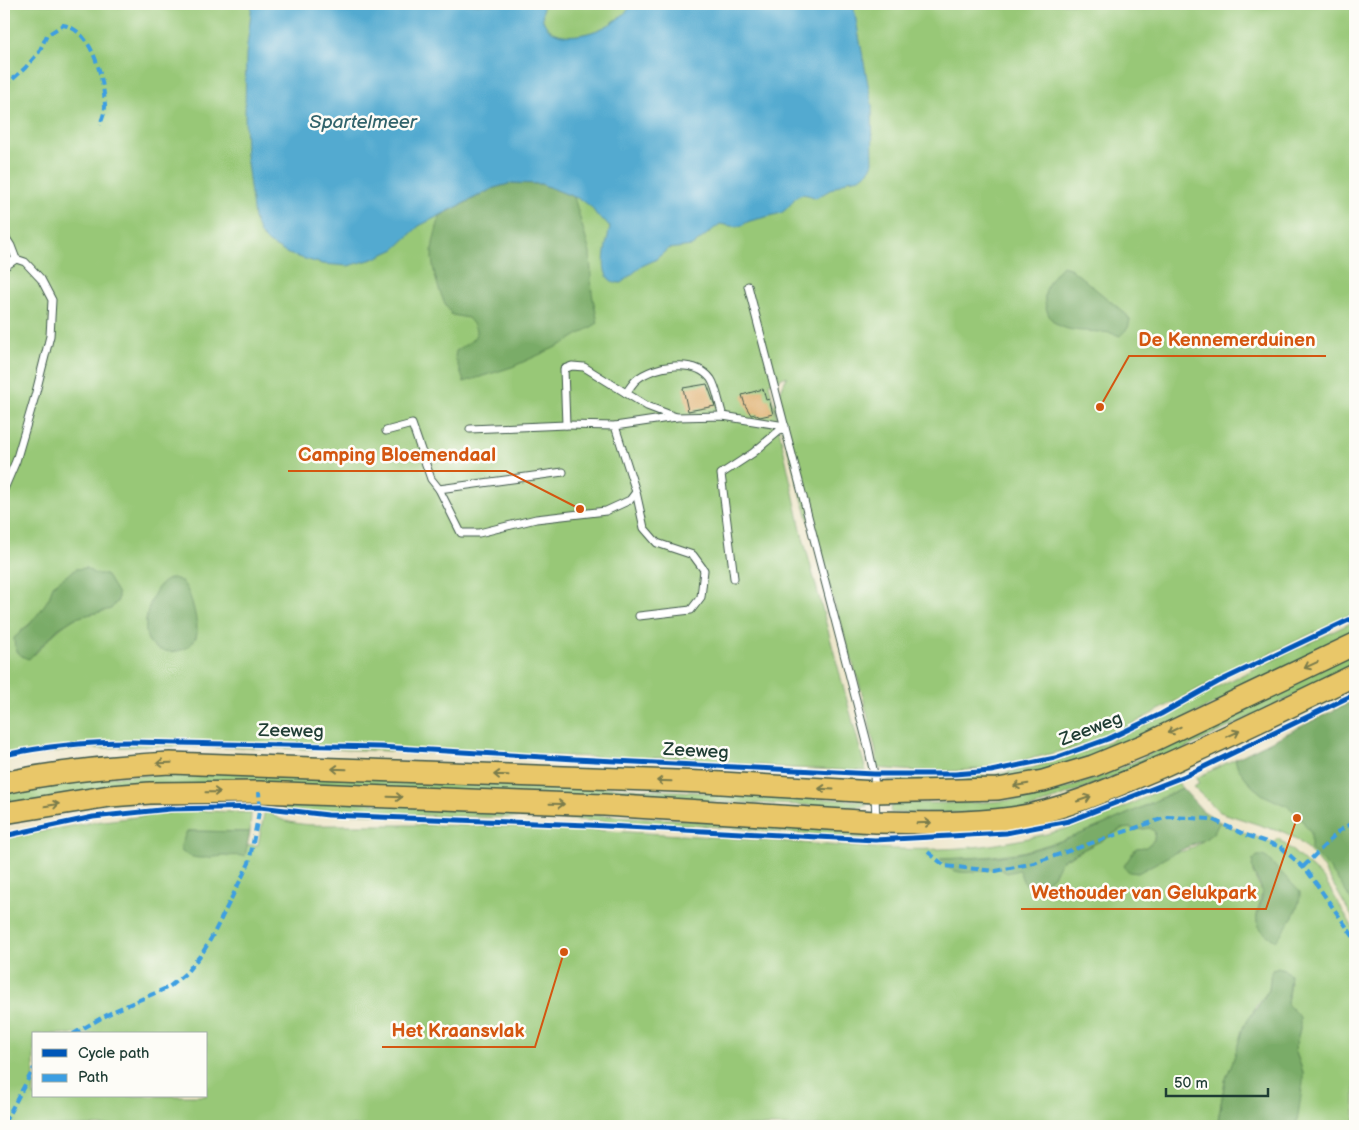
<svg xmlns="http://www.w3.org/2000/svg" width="1359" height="1130" font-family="'Balsamiq Sans',sans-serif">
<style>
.green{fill:#98c877;stroke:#5c8256;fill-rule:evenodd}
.forest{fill:#7aac68;stroke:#4c744e}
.water{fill:#53aad0;stroke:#397482}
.building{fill:#dca760}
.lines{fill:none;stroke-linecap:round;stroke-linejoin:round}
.service-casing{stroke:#3e564a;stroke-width:9}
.primary-casing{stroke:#3e564a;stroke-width:24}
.service{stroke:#fff;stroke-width:7}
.primary{stroke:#e9c769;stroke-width:21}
.quiet{stroke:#3c9ee2;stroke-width:4;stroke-dasharray:8 4;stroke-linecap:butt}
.cycleway-casing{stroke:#fdfcf7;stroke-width:8}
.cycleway{stroke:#0057b8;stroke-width:5}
.oneway{stroke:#7a7b4c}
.labels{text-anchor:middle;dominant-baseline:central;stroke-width:5;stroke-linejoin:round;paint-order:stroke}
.street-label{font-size:18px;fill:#1f3d34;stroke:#fdfcf7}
.water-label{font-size:19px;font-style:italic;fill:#31636b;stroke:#fdfcf7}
.leader{fill:none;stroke:#d45610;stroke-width:2}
.callout-dot{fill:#d45610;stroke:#fdfcf7;stroke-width:2}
.callout-label{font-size:19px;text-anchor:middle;font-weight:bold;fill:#d45610;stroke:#fdfcf7;stroke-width:5;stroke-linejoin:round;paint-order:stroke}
</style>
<rect width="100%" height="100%" fill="#fdfcf7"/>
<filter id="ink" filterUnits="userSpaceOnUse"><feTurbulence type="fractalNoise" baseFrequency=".02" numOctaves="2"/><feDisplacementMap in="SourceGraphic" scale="10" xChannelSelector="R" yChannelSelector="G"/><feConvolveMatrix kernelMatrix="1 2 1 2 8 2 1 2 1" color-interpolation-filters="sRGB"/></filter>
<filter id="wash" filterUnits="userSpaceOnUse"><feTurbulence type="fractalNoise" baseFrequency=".0096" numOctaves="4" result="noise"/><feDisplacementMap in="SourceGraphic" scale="20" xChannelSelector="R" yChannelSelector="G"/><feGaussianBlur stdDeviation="1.12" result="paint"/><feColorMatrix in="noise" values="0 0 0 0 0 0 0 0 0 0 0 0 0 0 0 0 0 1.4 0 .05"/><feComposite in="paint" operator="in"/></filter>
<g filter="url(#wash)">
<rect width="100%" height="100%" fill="#ece4c6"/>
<g class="green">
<path d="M 4,4 L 1355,4 L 1355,613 L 1219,678 L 1125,728 L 1076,748 L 990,768 L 956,771 L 916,771 L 877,768 L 876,752 L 863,696 L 803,502 L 775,405 L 787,376 L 769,383 L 802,534 L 866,771 L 790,768 L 680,758 L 624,758 L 537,755 L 528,757 L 368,750 L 152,746 L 82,749 L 4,758 ZM 190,598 L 196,627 L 148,640 L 146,619 ZM 118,600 C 108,616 87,611 72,620 C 57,629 46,642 34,655 L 21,631 L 33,621 Z"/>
<path d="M 1355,621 L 1355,634 L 1135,743 L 1031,779 L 903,782 L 887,780 L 992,775 L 1031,768 L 1087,751 L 1162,717 L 1221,685 Z"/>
<path d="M 1355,651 L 1355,666 L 1182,750 L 1019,813 L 891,813 L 890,809 L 893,805 L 899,803 C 948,803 998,805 1046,794 C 1098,782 1148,755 1196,731 C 1249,704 1302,678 1355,651 Z"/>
<path d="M 1355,709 L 1355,921 C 1333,888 1319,846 1279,830 L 1278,831 L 1220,812 L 1193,787 L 1199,784 L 1196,778 L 1235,759 L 1237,765 Z"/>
<path d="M 244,772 L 492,781 L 864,801 L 867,806 L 852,807 L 408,790 L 4,807 L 4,792 L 88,778 L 169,774 Z"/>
<path d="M 1177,781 L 1182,788 L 1134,811 L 1075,837 L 1022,852 L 985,857 L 940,859 L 1061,861 L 1108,837 L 1121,829 L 1130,828 L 1134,830 L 1150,828 L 1155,832 L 1154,840 L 1146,847 C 1155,848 1165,851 1174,852 C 1192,853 1211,836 1220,822 L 1244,833 L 1274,843 L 1278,838 L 1324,879 L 1355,931 L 1355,1126 L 1280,1126 L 1282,1124 L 1286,1125 L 1297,1122 L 1303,1072 L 1295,1050 L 1300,1028 L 1295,1012 L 1287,1004 L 1290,982 L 1271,973 L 1269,990 L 1255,1007 L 1225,1081 L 1217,1126 L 4,1126 L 4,838 L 95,822 L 169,813 L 170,809 L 251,813 L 250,832 L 187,831 L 182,845 L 258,845 L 265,809 C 273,816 280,820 290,822 C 306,826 324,825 341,825 C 370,825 400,825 429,825 C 540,826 650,833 760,840 C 839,845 919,856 997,844 C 1038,837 1081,827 1118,810 C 1138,801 1157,791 1177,781 ZM 1253,860 L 1276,940 L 1258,910 L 1262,893 L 1253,873 ZM 34,1034 L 206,1034 L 206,1096 L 34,1096 Z"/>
<path d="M 341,801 L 870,830 L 866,839 L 706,826 L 558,819 L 291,812 L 284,809 L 277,802 Z"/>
</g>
<g class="forest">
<path d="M 512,183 L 541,184 L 574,197 L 590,253 L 592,293 L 598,323 L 563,344 L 512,367 L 464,382 L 455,357 L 456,351 C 468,342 487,337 468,318 L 452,315 C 441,301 431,269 432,251 C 433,239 437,228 440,216 L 494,188 Z"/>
<path d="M 1062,266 L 1070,268 L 1127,315 L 1130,320 L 1128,328 L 1120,336 C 1096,325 1051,343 1045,303 C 1043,287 1052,276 1062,266 Z"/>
<path d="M 86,568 L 95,574 L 103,574 L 107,576 L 118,594 L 118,600 L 111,609 L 75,618 L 58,629 L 29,659 C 18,656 14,649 14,638 L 30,624 L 41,610 L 49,598 L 53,585 L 76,569 Z"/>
<path d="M 172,578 C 178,579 182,581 185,586 C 191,594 200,627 196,637 C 189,655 157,657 148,640 C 142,626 149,601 157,589 C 161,583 166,580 172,578 Z"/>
<path d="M 1355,700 L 1355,907 C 1342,885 1330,866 1311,850 L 1311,833 L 1299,816 L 1289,807 L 1263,795 L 1252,786 L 1238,768 L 1235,759 Z"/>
<path d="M 1182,788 L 1202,810 L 1220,822 L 1213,833 L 1204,840 L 1176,852 L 1138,873 L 1129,872 L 1124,866 L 1136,848 L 1146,847 L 1154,840 L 1155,832 L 1150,828 L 1134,830 L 1130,828 L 1121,829 L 1108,837 L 1061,861 L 1053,876 L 1043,885 L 1028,887 L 1023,881 L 1019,870 L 1007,873 L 998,868 C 976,871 954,880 940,859 C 968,858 997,858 1024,852 C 1079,838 1131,813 1182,788 Z"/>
<path d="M 187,831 L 250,832 L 245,856 C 239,856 234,855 228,856 C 211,856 196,863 181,851 L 181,845 Z"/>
<path d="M 1257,856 L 1263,856 L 1268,859 L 1300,892 C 1301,909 1286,927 1276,941 C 1269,937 1259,930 1257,922 C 1255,911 1264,902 1262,891 C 1259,878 1245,868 1257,856 Z"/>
<path d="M 1278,967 L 1284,969 L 1290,975 L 1287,1004 L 1300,1017 L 1300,1028 L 1295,1050 L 1303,1072 L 1303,1083 L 1297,1122 L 1292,1126 L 1282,1124 L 1280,1126 L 1217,1126 L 1225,1081 L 1234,1058 L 1243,1027 L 1269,990 L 1271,973 L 1273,969 Z"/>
</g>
<path class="water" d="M 252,4 L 543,4 C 543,8 542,15 543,20 C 553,46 596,34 613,22 C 621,17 628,10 634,4 L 853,4 L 872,105 L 873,163 L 869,171 L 860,178 L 848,180 L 816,198 C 791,187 797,204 781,213 C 775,215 757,219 750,221 C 746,222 744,225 740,226 C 733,227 726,225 720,224 L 692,246 L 668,249 L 655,260 L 642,266 L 621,283 C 594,284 607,242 610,227 L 605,221 L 598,217 L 591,207 L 582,200 L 541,184 L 512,183 L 494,188 L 419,226 L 395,249 L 373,259 L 348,266 L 322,264 L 288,254 L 269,243 L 260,234 L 254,218 L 246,155 L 245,115 L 246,54 Z"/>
<g id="blocks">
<g class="building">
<path d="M 707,384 L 715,406 L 688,411 L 683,388 Z"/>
<path d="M 763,389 L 766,400 L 769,399 L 773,414 L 760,417 L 755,414 L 751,415 L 745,405 L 742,395 Z"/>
</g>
</g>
</g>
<g filter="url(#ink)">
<use href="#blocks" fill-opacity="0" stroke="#3e564a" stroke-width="1"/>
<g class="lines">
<defs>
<g id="service">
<path d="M 4,235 L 11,246 L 16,259 L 25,262 L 41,279 L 52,300 L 50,336 L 35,396 L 16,461 L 4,489"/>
<path d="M 4,267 L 16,259"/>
<path d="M 748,286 L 868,746 L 874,774 L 876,819"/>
<path d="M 626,393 C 629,389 632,384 636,380 C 654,365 695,358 711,379 C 717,388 719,405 723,416"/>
<path d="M 566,425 L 615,426 L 676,417"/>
<path d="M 470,429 L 566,425 L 564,369 L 572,366 L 584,367 L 647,406 L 676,417 L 723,416 L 785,426 L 753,453 L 721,474 L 734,578"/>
<path d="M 386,431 L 412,424 L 431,479 L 439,489 L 461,533 L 479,533 L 536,519 L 606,511 L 630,500 L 636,492 L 615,426"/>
<path d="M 439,489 L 563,472"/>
<path d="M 636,492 L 644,528 L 657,543 L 693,555 L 704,570 L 701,597 L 691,610 L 639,616"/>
</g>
<g id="primary">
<path d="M 4,783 C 58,771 114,766 170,763 L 704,782 L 875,792 L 998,789 L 1043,781 L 1093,766 L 1144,745 L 1355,644"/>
<path d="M 4,813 L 110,796 L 150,793 L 259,792 L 604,805 L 876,822 C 921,823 968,824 1012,818 C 1065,810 1114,787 1163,766 C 1228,737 1291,706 1355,675"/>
</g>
</defs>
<use href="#service" class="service-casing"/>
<use href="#primary" class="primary-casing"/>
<use href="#service" class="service"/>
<use href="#primary" class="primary"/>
<g class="quiet">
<path d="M 4,87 L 25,68 L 39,52 L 47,35 L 63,25 C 93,30 104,80 105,106 C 105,112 102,119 100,125"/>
<path d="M 928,852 L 945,866 L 996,871 L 1034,863 L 1167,817 L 1211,819 L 1246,835 L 1281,847 L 1308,872 L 1355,939"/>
<path d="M 1303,867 L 1339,831 L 1355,821"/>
<path d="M 73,1034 L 114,1011 L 169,987 L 186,973 L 203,952 L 213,935 L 249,863 L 260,807 L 259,792"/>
<path d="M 4,1123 L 34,1068"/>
</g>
<defs>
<g id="cycleway">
<path d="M 4,755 C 46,746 87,742 131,742 L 380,747 L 575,759 L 874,774 L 955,774 L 991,771 L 1055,758 L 1108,739 L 1161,714 L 1218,682 L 1355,617"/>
<path d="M 4,836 L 93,817 L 170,809 L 260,807 L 328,815 L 588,825 L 875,840 L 1006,833 L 1069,821 L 1185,776 L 1355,694"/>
</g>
</defs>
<use href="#cycleway" class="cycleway-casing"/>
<use href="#cycleway" class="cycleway"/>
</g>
<defs><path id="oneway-shaft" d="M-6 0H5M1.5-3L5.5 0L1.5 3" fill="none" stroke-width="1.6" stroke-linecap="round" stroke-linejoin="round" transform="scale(1.25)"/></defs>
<g class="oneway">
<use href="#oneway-shaft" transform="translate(1311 665) rotate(155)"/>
<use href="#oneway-shaft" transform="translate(1174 730) rotate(154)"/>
<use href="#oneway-shaft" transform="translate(1233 734) rotate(-25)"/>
<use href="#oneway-shaft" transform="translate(164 763) rotate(178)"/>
<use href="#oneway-shaft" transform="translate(339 769) rotate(-178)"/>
<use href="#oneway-shaft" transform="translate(501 775) rotate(-178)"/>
<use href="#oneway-shaft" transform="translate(664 781) rotate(-178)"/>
<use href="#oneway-shaft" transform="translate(1021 785) rotate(170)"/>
<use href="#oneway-shaft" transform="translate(826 789) rotate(-177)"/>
<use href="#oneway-shaft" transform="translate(213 792) rotate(-1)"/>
<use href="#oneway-shaft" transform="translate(395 797) rotate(2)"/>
<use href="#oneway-shaft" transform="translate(1084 799) rotate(-19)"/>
<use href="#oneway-shaft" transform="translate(557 804) rotate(1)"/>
<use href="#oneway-shaft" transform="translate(52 805) rotate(-9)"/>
<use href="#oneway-shaft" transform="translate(924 823) rotate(-2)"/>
</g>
</g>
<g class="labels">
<g class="street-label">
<text transform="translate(1091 729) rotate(-21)">Zeeweg</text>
<text transform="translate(291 731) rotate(1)">Zeeweg</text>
<text transform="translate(696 751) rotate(3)">Zeeweg</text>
</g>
<g class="water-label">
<text x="363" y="122">Spartelmeer</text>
</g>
</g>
<path class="leader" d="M1100 407L1129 356H1326M580 509L506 471H288M1297 818L1266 909H1021M564 952L535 1047H382"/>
<g class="callout-dot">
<circle cx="1100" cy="407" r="5"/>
<circle cx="580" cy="509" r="5"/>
<circle cx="1297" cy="818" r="5"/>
<circle cx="564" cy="952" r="5"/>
</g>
<g class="callout-label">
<text x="1227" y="346">De Kennemerduinen</text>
<text x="397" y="461">Camping Bloemendaal</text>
<text x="1144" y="899">Wethouder van Gelukpark</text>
<text x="458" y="1037">Het Kraansvlak</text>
</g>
<rect width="1359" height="1130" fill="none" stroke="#fdfcf7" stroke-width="20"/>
<rect x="32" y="1032" width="175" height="65" fill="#fdfcf7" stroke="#a4b0a9"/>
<rect x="42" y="1049" width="25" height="8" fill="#0057b8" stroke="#a4b0a9"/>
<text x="78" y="1058" font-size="15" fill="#1f3d34">Cycle path</text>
<rect x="42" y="1074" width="25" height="8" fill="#3c9ee2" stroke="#a4b0a9"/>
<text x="78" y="1082" font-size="15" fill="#1f3d34">Path</text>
<path d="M1166 1088v8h102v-8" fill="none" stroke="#1f3d34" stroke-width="2.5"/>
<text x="1174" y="1088" font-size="15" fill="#1f3d34" stroke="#fdfcf7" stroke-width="4" paint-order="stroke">50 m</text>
</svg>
